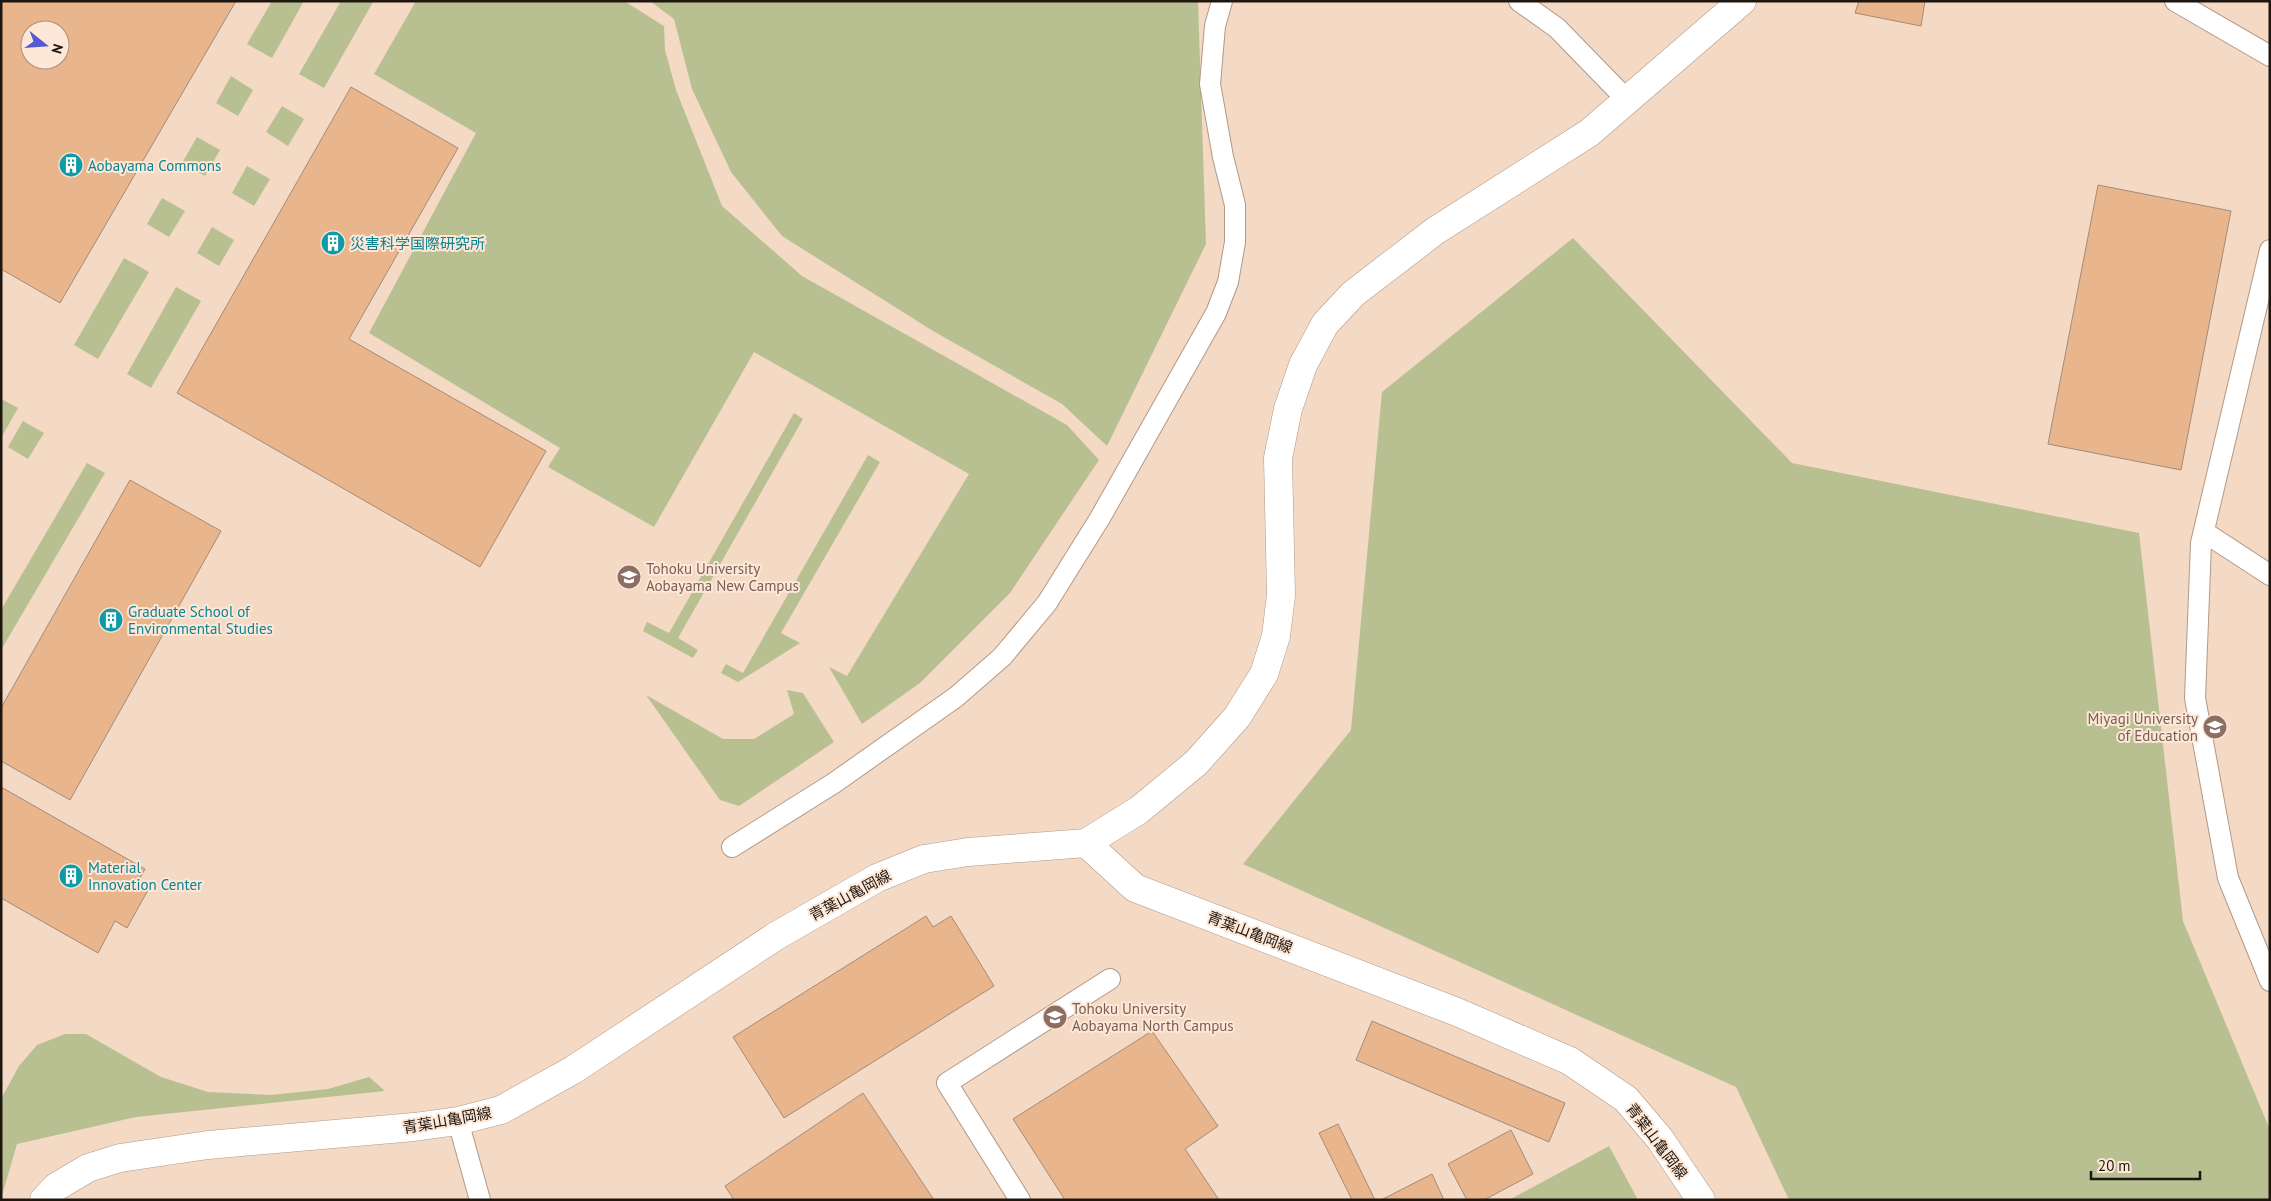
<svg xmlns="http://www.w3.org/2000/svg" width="2271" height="1201" font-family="'PT Sans','Noto Sans JP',sans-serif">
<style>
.green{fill:#b8c091}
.building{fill:#e8b58d;stroke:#a48b79;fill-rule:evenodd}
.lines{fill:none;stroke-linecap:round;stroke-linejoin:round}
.service-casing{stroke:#b29986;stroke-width:22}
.tertiary-casing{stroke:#b29986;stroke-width:29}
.service{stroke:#fff;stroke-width:20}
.tertiary{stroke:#fff;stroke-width:28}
.labels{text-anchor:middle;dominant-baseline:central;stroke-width:4;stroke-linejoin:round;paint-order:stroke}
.culture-label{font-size:15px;fill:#0d838f;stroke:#fde7d7;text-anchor:start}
.education-label{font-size:15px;fill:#785e54;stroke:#fde7d7;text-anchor:start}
.street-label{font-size:15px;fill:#1f160f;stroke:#fde7d7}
</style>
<rect width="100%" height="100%" fill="#f4d9c5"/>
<g class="green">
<path d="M 272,1 L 304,1 L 272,58 L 247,44 Z"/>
<path d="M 341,1 L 373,2 L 324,88 L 299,74 Z"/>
<path d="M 416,1 L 624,1 L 664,26 L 665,50 L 676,90 L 722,206 L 802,276 L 1067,425 L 1099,460 L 1010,593 L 920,683 L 862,724 L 829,667 L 847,676 L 969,474 L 754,352 L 654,527 L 548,467 L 560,448 L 369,333 L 476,133 L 374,74 Z"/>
<path d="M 650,1 L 1198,1 L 1206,244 L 1107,446 L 1062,404 L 933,331 L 782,236 L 731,172 L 692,89 L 674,19 Z"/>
<path d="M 231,76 L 253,90 L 238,116 L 216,103 Z"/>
<path d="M 282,106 L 304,119 L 288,146 L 266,132 Z"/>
<path d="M 197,137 L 220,150 L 205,176 L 182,163 Z"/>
<path d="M 247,166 L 270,179 L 254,206 L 232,193 Z"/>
<path d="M 162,198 L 185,211 L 169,237 L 147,224 Z"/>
<path d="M 212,227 L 234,240 L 219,266 L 197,253 Z"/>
<path d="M 1573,238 L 1792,463 L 2139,533 L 2183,921 L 2270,1130 L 2270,1200 L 1789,1200 L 1736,1087 L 1243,864 L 1351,730 L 1382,392 Z"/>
<path d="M 124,258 L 149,272 L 98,359 L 74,345 Z"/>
<path d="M 176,287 L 201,301 L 151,388 L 127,374 Z"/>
<path d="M 1,399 L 18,408 L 1,438 Z"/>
<path d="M 794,413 L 803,419 L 678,638 L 698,650 L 693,658 L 643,631 L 647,622 L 669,633 Z"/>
<path d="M 23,421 L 44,433 L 28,459 L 8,447 Z"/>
<path d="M 868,455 L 880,462 L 781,633 L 800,643 L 738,682 L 721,673 L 726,664 L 743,673 Z"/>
<path d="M 87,463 L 105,473 L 1,650 L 1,610 Z"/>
<path d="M 787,690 L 803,693 L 834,742 L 739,806 L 720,800 L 646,695 L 723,739 L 754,739 L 794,714 Z"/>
<path d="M 65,1034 L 86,1034 L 161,1077 L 208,1092 L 270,1095 L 328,1089 L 369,1077 L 385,1091 L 136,1117 L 17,1144 L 1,1199 L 1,1099 L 19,1066 L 37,1045 Z"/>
<path d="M 1609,1146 L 1638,1200 L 1509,1200 Z"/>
</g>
<g class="building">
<path d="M 1,1 L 236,1 L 60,303 L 1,269 ZM 30,30 L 60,30 L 60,60 L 30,60 Z"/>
<path d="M 1859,1 L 1925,1 L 1921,26 L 1855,13 Z"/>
<path d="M 351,87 L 458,148 L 349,339 L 546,451 L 480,567 L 177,393 Z"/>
<path d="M 2098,185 L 2231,211 L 2181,470 L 2048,444 Z"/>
<path d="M 130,480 L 221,531 L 70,800 L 1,761 L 1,708 Z"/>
<path d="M 1,787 L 145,869 L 137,883 L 148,890 L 127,928 L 115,921 L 98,953 L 1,898 Z"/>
<path d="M 926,916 L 933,927 L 951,916 L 994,986 L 784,1118 L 733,1037 Z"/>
<path d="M 1372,1021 L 1565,1103 L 1549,1142 L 1356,1060 Z"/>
<path d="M 1152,1031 L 1218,1126 L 1185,1149 L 1219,1200 L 1065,1200 L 1013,1119 Z"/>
<path d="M 863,1093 L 934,1200 L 734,1200 L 725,1186 Z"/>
<path d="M 1338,1124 L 1375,1200 L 1352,1200 L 1319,1133 Z"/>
<path d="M 1511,1130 L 1533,1174 L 1484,1200 L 1467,1200 L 1448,1164 Z"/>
<path d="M 1432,1174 L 1444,1200 L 1381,1200 Z"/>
</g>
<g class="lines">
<defs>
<g id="service">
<path d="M 1519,1 L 1557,28 L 1628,101"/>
<path d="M 2175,1 L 2270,56"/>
<path d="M 2270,250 L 2201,543 L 2195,698 L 2228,878 L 2270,981"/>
<path d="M 2204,532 L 2270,575"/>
<path d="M 732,847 L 834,783 L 956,697 L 1002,657 L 1047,603 L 1100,518 L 1216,313 L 1228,282 L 1235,242 L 1235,205 L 1223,157 L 1210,84 L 1215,26 L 1222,1"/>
<path d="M 458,1121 L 480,1200"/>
<path d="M 1020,1200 L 947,1083 L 1110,979"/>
</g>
<g id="tertiary">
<path d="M 1086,843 L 1135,888 L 1457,1012 L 1570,1061 L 1626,1099 L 1660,1139 L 1701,1200"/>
<path d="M 44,1200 L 56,1187 L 88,1168 L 120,1158 L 208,1145 L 414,1127 L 458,1121 L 501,1110 L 573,1070 L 776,936 L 877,878 L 924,859 L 968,852 L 1086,843 L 1139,810 L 1196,763 L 1237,717 L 1264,674 L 1276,636 L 1281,595 L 1278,458 L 1288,409 L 1303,365 L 1325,324 L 1353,294 L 1435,231 L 1589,133 L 1742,1"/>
</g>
</defs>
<use href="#service" class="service-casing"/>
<use href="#tertiary" class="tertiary-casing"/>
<use href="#service" class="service"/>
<use href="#tertiary" class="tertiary"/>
</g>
<defs>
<symbol id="building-disc" viewBox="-11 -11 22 22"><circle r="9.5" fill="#0f9aa8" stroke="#fde7d7"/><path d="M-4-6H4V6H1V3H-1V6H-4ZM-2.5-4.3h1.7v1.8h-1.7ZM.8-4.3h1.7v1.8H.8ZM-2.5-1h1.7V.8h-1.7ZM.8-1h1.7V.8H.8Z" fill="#fff"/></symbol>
<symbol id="university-disc" viewBox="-11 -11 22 22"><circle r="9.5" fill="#8d6e63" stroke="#fde7d7"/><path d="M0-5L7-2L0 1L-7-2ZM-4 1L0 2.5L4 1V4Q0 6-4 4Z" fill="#fff"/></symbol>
</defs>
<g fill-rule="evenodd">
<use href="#building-disc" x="57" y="151" width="28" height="28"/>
<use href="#building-disc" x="319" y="229" width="28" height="28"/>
<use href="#university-disc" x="615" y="563" width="28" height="28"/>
<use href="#building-disc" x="97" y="606" width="28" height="28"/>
<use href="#university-disc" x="2201" y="713" width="28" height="28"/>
<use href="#building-disc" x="57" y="862" width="28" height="28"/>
<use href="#university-disc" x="1041" y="1003" width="28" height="28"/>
</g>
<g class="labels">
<g class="culture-label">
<text x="88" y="165">Aobayama Commons</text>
<text x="350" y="243">災害科学国際研究所</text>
<text x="128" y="611">Graduate School of<tspan x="128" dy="17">Environmental Studies</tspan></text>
<text x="88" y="867">Material<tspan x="88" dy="17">Innovation Center</tspan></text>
</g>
<g class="education-label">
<text x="646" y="568">Tohoku University<tspan x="646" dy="17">Aobayama New Campus</tspan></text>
<text x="2198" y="718" text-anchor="end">Miyagi University<tspan x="2198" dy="17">of Education</tspan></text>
<text x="1072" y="1008">Tohoku University<tspan x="1072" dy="17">Aobayama North Campus</tspan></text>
</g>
<g class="street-label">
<text transform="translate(850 895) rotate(-28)">青葉山亀岡線</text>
<text transform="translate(1250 932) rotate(21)">青葉山亀岡線</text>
<text transform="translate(447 1120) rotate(-10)">青葉山亀岡線</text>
<text transform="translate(1657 1141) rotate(53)">青葉山亀岡線</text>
</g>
</g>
<rect width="2271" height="1201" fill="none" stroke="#1f160f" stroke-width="5"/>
<g transform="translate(45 45) rotate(107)"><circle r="24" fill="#fde7d7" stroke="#a49387"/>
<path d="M0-4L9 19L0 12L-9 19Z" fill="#5759d1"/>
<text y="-8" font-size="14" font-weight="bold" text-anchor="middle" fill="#1f160f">N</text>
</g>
<path d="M2091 1171v8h109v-8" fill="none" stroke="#1f160f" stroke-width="2.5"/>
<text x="2098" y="1171" font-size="15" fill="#1f160f" stroke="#fde7d7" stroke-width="4" paint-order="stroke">20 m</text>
</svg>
